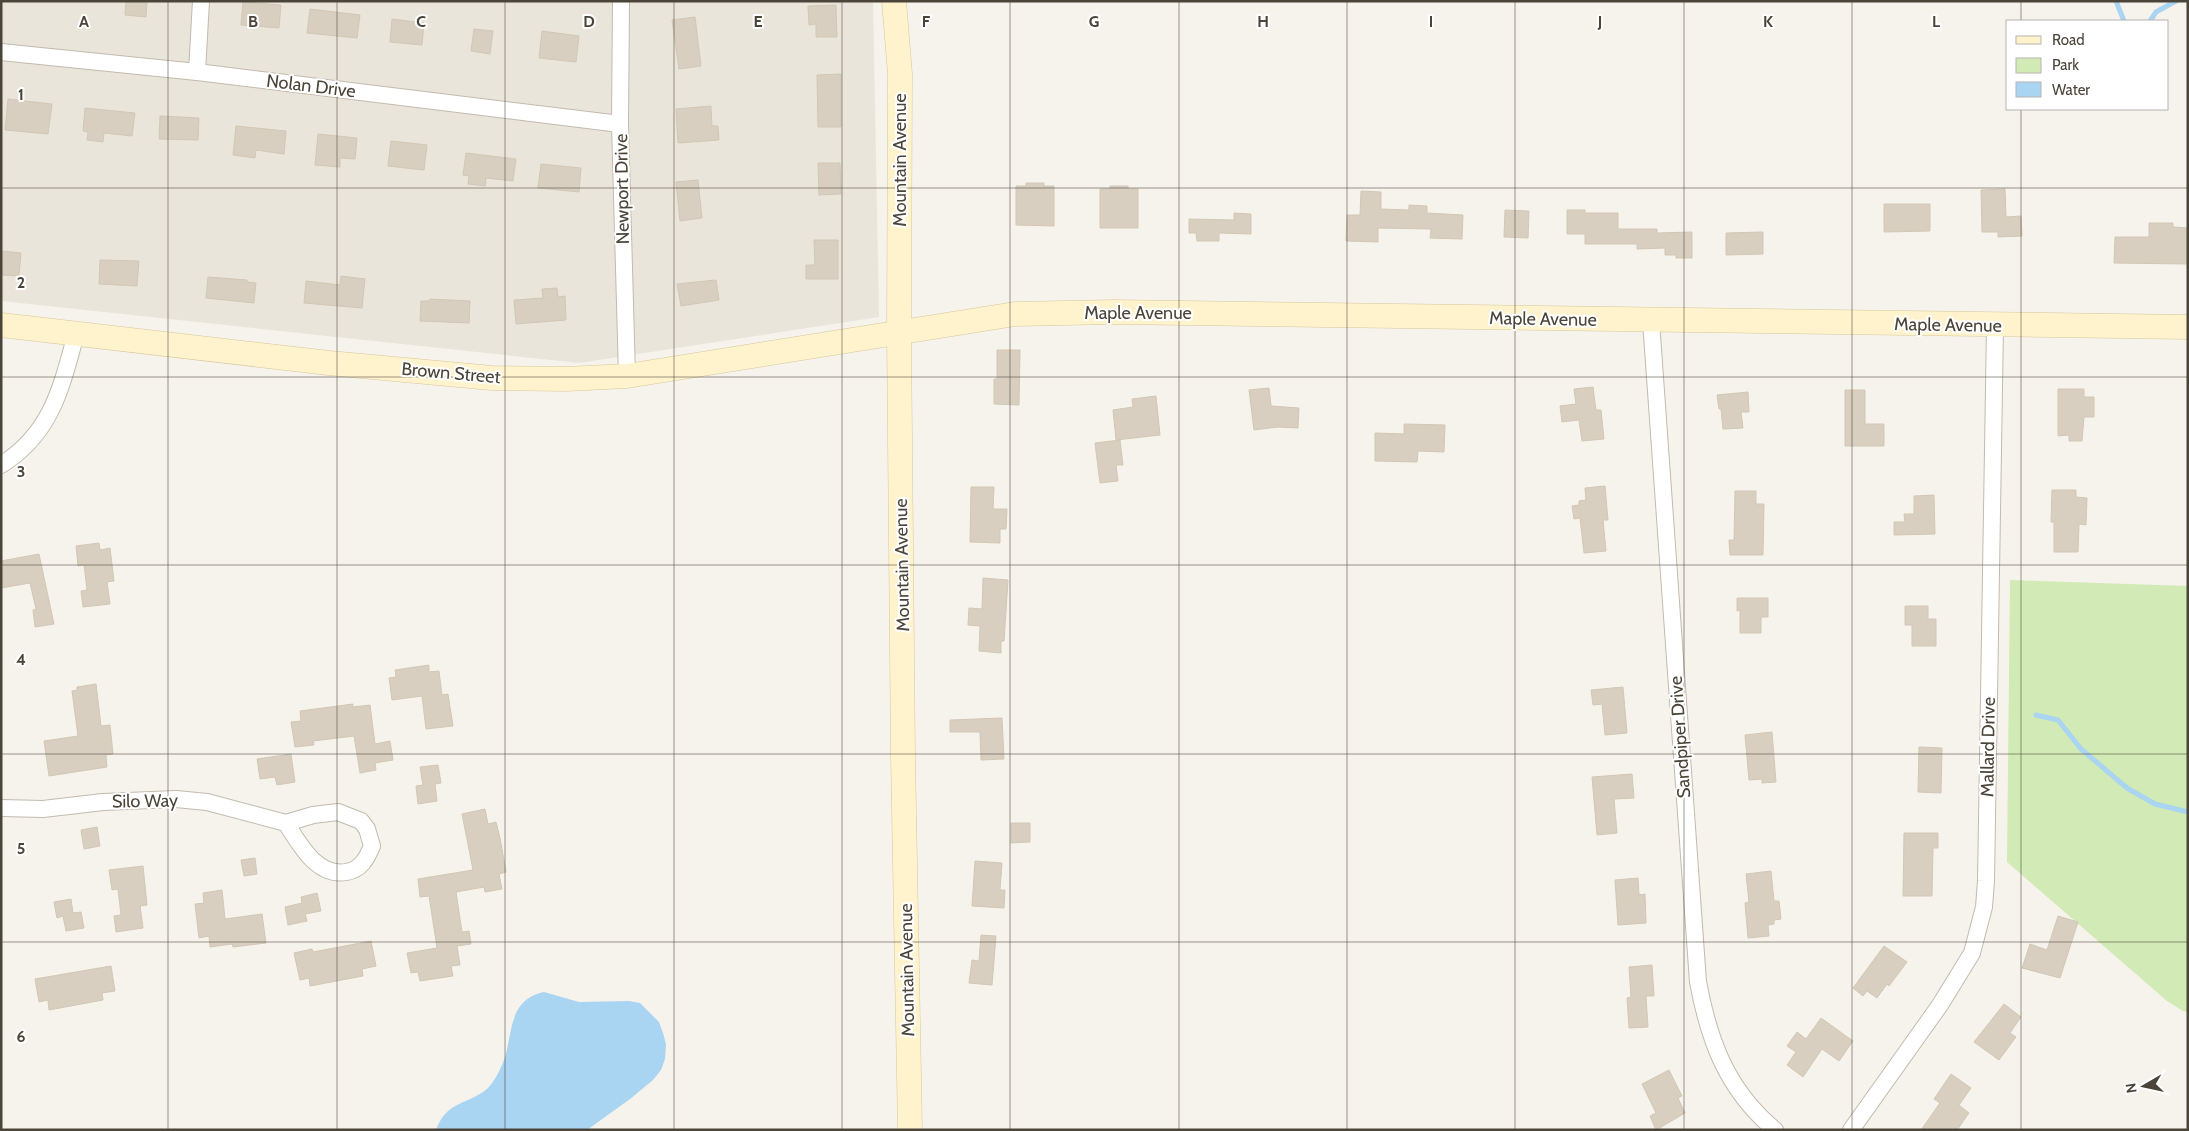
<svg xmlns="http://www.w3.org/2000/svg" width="2189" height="1131" font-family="Cabin,sans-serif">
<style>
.residential{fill:#eae5da}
.green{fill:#d2eab5}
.water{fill:#a9d4f2}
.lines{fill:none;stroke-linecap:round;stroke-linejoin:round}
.stream{stroke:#a9d4f2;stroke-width:5}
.building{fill:#d8cfc1;stroke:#d3c7b4}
.street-casing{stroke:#c2bbae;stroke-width:18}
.secondary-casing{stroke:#d6c79b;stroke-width:25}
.street{stroke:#fff;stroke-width:16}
.secondary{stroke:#fff3cd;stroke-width:24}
.grid{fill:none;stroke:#4b4439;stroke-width:1;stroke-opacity:0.55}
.labels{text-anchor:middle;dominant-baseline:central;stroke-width:4;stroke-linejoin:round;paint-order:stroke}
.street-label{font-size:18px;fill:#4b4439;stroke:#fff}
.grid-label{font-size:16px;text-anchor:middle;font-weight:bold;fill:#4b4439;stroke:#fff;stroke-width:4;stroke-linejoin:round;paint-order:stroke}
</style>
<rect width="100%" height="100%" fill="#f6f3ec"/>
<path class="residential" d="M 1,1 L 873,1 L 879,317 L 579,363 L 1,301 Z"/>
<path class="green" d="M 2010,580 L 2188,586 L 2188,1012 L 2183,1011 L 2167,1001 L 2007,862 Z"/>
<path class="water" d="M 544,992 L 579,1002 L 629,1001 L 640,1003 L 659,1022 L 663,1033 L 666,1044 L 665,1059 L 661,1070 L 653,1080 L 630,1099 L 587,1130 L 436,1130 C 446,1103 463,1105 483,1092 C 491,1087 497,1076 501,1067 C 515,1039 504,1001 544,992 Z"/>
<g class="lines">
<g class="stream">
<path d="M 2116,1 L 2124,21"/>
<path d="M 2150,21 L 2156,12 L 2176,1"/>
<path d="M 2036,715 L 2058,720 L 2081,749 L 2127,788 L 2155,804 L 2188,812"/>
</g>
</g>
<g class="building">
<path d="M 126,1 L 147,1 L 146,17 L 125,15 Z"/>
<path d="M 243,2 L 281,5 L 279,28 L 241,25 Z"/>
<path d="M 836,5 L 837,37 L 816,37 L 816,24 L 809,25 L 808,6 Z"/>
<path d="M 310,9 L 360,15 L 357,38 L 307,33 Z"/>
<path d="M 695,17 L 701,66 L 679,69 L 672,20 Z"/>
<path d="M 392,19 L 424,23 L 422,45 L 390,42 Z"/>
<path d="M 474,29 L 493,31 L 490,54 L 471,51 Z"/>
<path d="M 542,31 L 579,36 L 576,62 L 539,58 Z"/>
<path d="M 841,74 L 841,127 L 818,127 L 817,75 Z"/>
<path d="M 8,99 L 52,104 L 48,134 L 5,130 Z"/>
<path d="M 711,106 L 712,126 L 718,126 L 719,140 L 678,143 L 676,109 Z"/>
<path d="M 85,108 L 135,113 L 132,136 L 104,133 L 103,142 L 87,140 L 88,132 L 83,131 Z"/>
<path d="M 160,116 L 199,118 L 198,140 L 159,139 Z"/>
<path d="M 236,126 L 286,131 L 284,154 L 256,150 L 255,158 L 233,155 Z"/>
<path d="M 318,134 L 357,138 L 355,159 L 340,158 L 340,167 L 315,165 Z"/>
<path d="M 391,141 L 427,145 L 424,170 L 388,166 Z"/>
<path d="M 466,153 L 516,159 L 513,181 L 486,178 L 485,186 L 468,184 L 469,176 L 463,175 Z"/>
<path d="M 818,163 L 840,163 L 841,194 L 819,195 Z"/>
<path d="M 541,164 L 581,168 L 579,192 L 538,188 Z"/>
<path d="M 698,180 L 702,218 L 680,221 L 676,182 Z"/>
<path d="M 1026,183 L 1044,183 L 1044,186 L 1054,186 L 1054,226 L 1016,225 L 1016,186 L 1026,186 Z"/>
<path d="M 1110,186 L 1128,186 L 1128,189 L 1138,189 L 1138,228 L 1100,228 L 1100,189 L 1110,189 Z"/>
<path d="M 2005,189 L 2006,217 L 2021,216 L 2022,236 L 1998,237 L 1998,232 L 1982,232 L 1981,190 Z"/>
<path d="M 1361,191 L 1381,192 L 1381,209 L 1409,210 L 1409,205 L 1427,206 L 1427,213 L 1463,215 L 1462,239 L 1430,238 L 1431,229 L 1378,228 L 1378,242 L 1346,241 L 1347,215 L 1360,215 Z"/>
<path d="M 1884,204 L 1930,204 L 1930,231 L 1884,232 Z"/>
<path d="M 1505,210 L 1529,211 L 1528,238 L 1504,237 Z"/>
<path d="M 1567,210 L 1585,210 L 1585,213 L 1618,213 L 1618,229 L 1657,229 L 1657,233 L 1692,232 L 1692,258 L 1676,258 L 1676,255 L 1665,255 L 1665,248 L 1637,249 L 1637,244 L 1585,244 L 1585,234 L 1567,234 Z"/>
<path d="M 1234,213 L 1251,214 L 1251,234 L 1219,233 L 1219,241 L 1197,241 L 1196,233 L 1189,233 L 1189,219 L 1234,220 Z"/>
<path d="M 2149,223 L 2173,223 L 2173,227 L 2188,228 L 2188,264 L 2114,263 L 2115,237 L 2149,237 Z"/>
<path d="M 1763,232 L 1763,254 L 1726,255 L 1726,233 Z"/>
<path d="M 814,240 L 838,240 L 838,279 L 806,279 L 806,265 L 815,265 Z"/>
<path d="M 1,251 L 21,253 L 19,276 L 1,275 Z"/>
<path d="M 100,260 L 139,261 L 137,286 L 99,284 Z"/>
<path d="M 341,276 L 365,279 L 362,308 L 304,303 L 306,281 L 340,285 Z"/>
<path d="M 208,277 L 247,280 L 247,282 L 256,283 L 254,303 L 206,298 Z"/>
<path d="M 716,280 L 719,300 L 681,306 L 677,284 Z"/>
<path d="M 557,288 L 558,297 L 565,296 L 566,320 L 516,324 L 514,300 L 543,298 L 542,289 Z"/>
<path d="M 430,299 L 470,301 L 469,323 L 420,321 L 421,301 L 428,301 Z"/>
<path d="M 997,350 L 1020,350 L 1019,405 L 994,404 L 994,379 L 997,379 Z"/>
<path d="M 1593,387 L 1596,410 L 1601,410 L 1604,439 L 1582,441 L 1579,420 L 1562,422 L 1560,406 L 1576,404 L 1574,389 Z"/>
<path d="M 1269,388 L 1271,406 L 1299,408 L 1298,428 L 1278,427 L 1254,430 L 1249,390 Z"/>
<path d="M 2058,389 L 2084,389 L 2084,397 L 2094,397 L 2094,417 L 2084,417 L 2082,441 L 2069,441 L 2069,435 L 2058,436 Z"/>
<path d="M 1845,390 L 1865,390 L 1865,424 L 1884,424 L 1884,446 L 1845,446 Z"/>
<path d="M 1748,392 L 1749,412 L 1741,412 L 1743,428 L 1723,429 L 1721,409 L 1719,409 L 1717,395 Z"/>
<path d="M 1156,396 L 1160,435 L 1116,440 L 1113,410 L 1133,407 L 1132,399 Z"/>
<path d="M 1404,424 L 1445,425 L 1444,452 L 1418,451 L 1417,462 L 1375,461 L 1375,433 L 1404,434 Z"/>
<path d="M 1120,440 L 1123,465 L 1116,465 L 1118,481 L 1100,483 L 1095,443 Z"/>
<path d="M 1605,486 L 1608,520 L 1603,520 L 1606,551 L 1584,553 L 1580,518 L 1574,519 L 1572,506 L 1579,505 L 1579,501 L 1586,500 L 1585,488 Z"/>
<path d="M 971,487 L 994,487 L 993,509 L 1007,509 L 1006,529 L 1000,529 L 1000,543 L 970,542 Z"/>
<path d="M 2052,490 L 2076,490 L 2076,497 L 2087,498 L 2086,525 L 2079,524 L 2078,552 L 2054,552 L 2054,522 L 2051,522 Z"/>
<path d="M 1735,491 L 1756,491 L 1756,504 L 1764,504 L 1763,555 L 1730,555 L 1729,540 L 1734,540 Z"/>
<path d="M 1934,495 L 1935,534 L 1894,535 L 1894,522 L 1905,522 L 1904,514 L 1914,514 L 1914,496 Z"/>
<path d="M 99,543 L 100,550 L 110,548 L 114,581 L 107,582 L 110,604 L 83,607 L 81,591 L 87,590 L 84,565 L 78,566 L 76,546 Z"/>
<path d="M 39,554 L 54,624 L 35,627 L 33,610 L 36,609 L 30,583 L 1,588 L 1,561 Z"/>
<path d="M 983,578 L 1008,580 L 1004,641 L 1001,641 L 1001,653 L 979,651 L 980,626 L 968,625 L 969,608 L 982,609 Z"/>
<path d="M 1737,598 L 1768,598 L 1768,617 L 1761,617 L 1761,633 L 1740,633 L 1740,610 L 1737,611 Z"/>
<path d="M 1905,606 L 1928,606 L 1928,619 L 1936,619 L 1936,646 L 1912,646 L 1912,625 L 1905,625 Z"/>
<path d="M 429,665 L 429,672 L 439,671 L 442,695 L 448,694 L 453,726 L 426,729 L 422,696 L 392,700 L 389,678 L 396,677 L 395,670 Z"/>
<path d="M 96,684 L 101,726 L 110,725 L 113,754 L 106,755 L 107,767 L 49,776 L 44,741 L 78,736 L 72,691 L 77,690 L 77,687 Z"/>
<path d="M 1623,687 L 1627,733 L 1605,735 L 1602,704 L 1593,705 L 1591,690 Z"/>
<path d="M 353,704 L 353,707 L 370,705 L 375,744 L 390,741 L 393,760 L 375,763 L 376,770 L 360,773 L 354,736 L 313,741 L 314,745 L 295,747 L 291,722 L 301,721 L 300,711 Z"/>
<path d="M 1002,718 L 1004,759 L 981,760 L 980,732 L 950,732 L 950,720 Z"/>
<path d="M 1772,732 L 1776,782 L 1762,783 L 1762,779 L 1749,780 L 1745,735 Z"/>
<path d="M 1919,747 L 1942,748 L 1941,793 L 1918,792 Z"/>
<path d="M 291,754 L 295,782 L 277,785 L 275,777 L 260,779 L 257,759 Z"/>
<path d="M 438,765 L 441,783 L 435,784 L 437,801 L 418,804 L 416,786 L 423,785 L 420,767 Z"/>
<path d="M 1632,774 L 1634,798 L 1614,799 L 1617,833 L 1597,835 L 1592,777 Z"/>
<path d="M 485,809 L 488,824 L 496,822 L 500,838 L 506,872 L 499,874 L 502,889 L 485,892 L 484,887 L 456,892 L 462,932 L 469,931 L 471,944 L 457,946 L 460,965 L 451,966 L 453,976 L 420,981 L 418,972 L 411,973 L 407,953 L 437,948 L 429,896 L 420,897 L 418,879 L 473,870 L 462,814 Z"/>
<path d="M 1011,823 L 1030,823 L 1030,842 L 1011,843 Z"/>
<path d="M 97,827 L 100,846 L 84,849 L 81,830 Z"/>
<path d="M 1904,833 L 1938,833 L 1938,848 L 1933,848 L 1932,896 L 1903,896 Z"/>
<path d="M 255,858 L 257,874 L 244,876 L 241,860 Z"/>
<path d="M 975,861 L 1002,863 L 1000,890 L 1005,890 L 1004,908 L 972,906 Z"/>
<path d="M 143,866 L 147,905 L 140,906 L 143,928 L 116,932 L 114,916 L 121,915 L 118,889 L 112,890 L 109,870 Z"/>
<path d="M 1771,871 L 1774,901 L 1779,901 L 1781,919 L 1774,920 L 1774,924 L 1768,925 L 1769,936 L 1748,938 L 1745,903 L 1749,902 L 1746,874 Z"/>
<path d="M 1638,878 L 1639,895 L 1645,894 L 1646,923 L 1618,925 L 1615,880 Z"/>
<path d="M 222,890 L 225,919 L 262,914 L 266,943 L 233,947 L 232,944 L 210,947 L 209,936 L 199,938 L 195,904 L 204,903 L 203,893 Z"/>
<path d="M 317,893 L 321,911 L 305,914 L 307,921 L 288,925 L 285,907 L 302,903 L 301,897 Z"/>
<path d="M 71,899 L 73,913 L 81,912 L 84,928 L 66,931 L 63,916 L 57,918 L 54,902 Z"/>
<path d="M 2058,916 L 2078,922 L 2060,978 L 2022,968 L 2030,944 L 2047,950 Z"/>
<path d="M 981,935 L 996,936 L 992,985 L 969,983 L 972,960 L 979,961 Z"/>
<path d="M 371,941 L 376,966 L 362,969 L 363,976 L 310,986 L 309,978 L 300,980 L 294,953 L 312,949 L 313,952 Z"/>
<path d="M 1884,946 L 1907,962 L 1889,986 L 1887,984 L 1877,998 L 1867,991 L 1863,996 L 1853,988 Z"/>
<path d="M 1652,965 L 1654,996 L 1646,996 L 1648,1027 L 1629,1028 L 1627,998 L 1631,997 L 1629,967 Z"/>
<path d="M 111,966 L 115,991 L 102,993 L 103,1000 L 49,1010 L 48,1000 L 39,1002 L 35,979 Z"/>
<path d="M 2004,1004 L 2021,1017 L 2010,1033 L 2016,1037 L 1999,1060 L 1974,1042 Z"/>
<path d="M 1821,1018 L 1853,1041 L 1839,1061 L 1822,1049 L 1803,1077 L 1787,1065 L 1796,1052 L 1787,1046 L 1797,1032 L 1806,1039 Z"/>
<path d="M 1669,1070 L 1682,1096 L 1678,1098 L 1685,1113 L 1656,1130 L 1650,1116 L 1656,1113 L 1642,1084 Z"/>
<path d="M 1951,1074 L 1971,1088 L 1959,1105 L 1969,1113 L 1957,1130 L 1921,1130 L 1940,1103 L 1934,1099 Z"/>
</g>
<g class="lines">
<defs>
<g id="street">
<path d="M 621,1 L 620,124 L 627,376"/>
<path d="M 1,52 L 197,72 L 620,124"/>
<path d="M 197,72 L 201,1"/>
<path d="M 1651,321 L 1698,982 C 1709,1041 1727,1090 1775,1130"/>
<path d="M 1,465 C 52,433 61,388 76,334"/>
<path d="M 1,808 L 43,809 L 103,802 L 176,799 L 207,802 L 286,823 L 313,815 L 338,812 L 361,821 L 367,829 L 372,846 C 367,858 361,870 346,872 C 317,877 300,845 286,823"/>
<path d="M 1851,1130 L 1940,1005 L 1972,953 L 1984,907 L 1986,881 L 1995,326"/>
</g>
<g id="secondary">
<path d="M 894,1 L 900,74 L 899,333 L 903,757 L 910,1130"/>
<path d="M 1,325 L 329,363 L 492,378 L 566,379 L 627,376 L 1015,314 L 1114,312 L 2188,327"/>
</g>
</defs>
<use href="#street" class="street-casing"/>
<use href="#secondary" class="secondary-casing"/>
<use href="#street" class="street"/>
<use href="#secondary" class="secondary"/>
</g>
<path class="grid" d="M 168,1 L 168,1130M 337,1 L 337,1130M 505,1 L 505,1130M 674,1 L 674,1130M 842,1 L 842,1130M 1010,1 L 1010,1130M 1179,1 L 1179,1130M 1347,1 L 1347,1130M 1515,1 L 1515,1130M 1684,1 L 1684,1130M 1852,1 L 1852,1130M 2021,1 L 2021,21M 2021,109 L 2021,1130M 1,188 L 2188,188M 1,377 L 2188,377M 1,565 L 2188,565M 1,754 L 2188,754M 1,942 L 2188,942"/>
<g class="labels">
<g class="street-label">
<text transform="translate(311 86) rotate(7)">Nolan Drive</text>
<text transform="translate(900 160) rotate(-90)">Mountain Avenue</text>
<text transform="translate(622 189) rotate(-91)">Newport Drive</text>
<text x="1138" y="313">Maple Avenue</text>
<text transform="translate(1543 319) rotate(1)">Maple Avenue</text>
<text transform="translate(1948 325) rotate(1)">Maple Avenue</text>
<text transform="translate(451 373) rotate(5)">Brown Street</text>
<text transform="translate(902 565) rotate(-91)">Mountain Avenue</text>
<text transform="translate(1680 737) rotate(-94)">Sandpiper Drive</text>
<text transform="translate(1988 747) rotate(-89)">Mallard Drive</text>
<text transform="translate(145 801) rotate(-1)">Silo Way</text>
<text transform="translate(907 970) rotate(-91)">Mountain Avenue</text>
</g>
</g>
<g class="grid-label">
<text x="84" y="27">A</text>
<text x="253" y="27">B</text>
<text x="421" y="27">C</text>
<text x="589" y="27">D</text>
<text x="758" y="27">E</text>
<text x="926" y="27">F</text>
<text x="1094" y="27">G</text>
<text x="1263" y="27">H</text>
<text x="1431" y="27">I</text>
<text x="1600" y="27">J</text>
<text x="1768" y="27">K</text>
<text x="1936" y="27">L</text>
<text x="21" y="100">1</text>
<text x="21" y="288">2</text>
<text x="21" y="477">3</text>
<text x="21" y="665">4</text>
<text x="21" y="854">5</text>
<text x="21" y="1042">6</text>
</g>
<rect width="2189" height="1131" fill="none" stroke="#4b4439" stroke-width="5"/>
<rect x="2006" y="20" width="162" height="90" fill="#ffffff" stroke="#b7b4b0"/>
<rect x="2016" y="36" width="25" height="8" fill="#fff3cd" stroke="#b7b4b0"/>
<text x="2052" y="45" font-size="15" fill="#4b4439">Road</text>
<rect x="2016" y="58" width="25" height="15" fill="#d2eab5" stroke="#b7b4b0"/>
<text x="2052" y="70" font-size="15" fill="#4b4439">Park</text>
<rect x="2016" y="82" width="25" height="15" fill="#a9d4f2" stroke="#b7b4b0"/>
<text x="2052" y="95" font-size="15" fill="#4b4439">Water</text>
<g transform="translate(2144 1086) rotate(261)" stroke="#ffffff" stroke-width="4" paint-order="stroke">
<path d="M0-4L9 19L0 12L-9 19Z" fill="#4b4439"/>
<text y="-8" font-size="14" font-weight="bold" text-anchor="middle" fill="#4b4439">N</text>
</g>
</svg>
